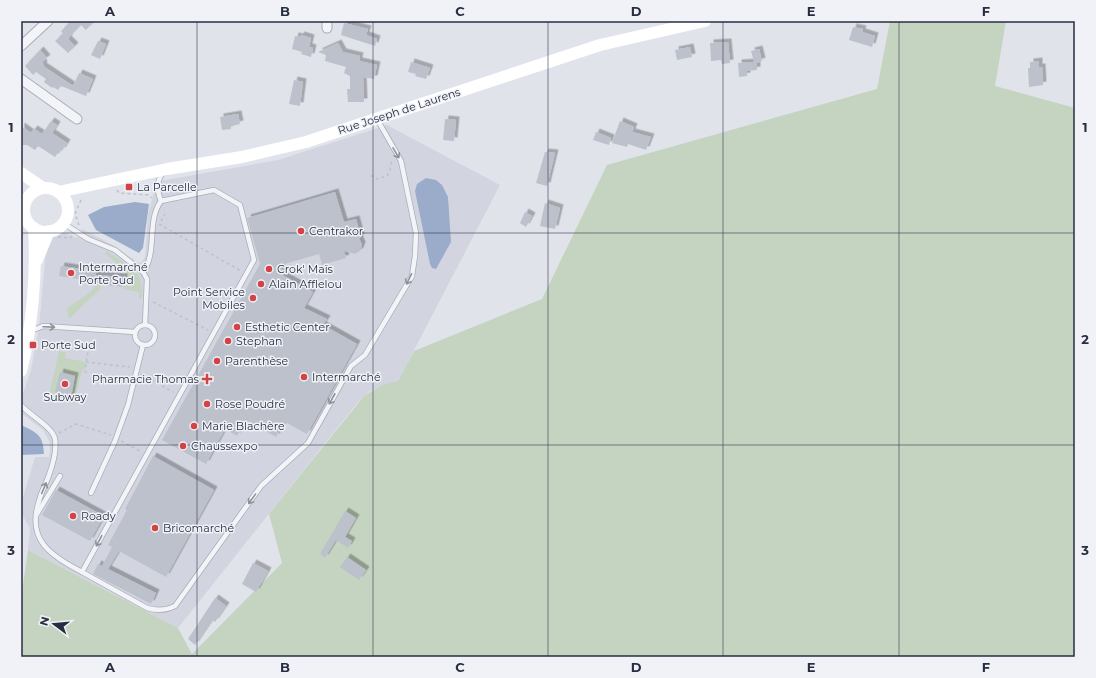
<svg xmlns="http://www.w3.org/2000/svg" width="1096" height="678" font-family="Montserrat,sans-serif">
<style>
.built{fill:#d2d5df}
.green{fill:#c4d4c1}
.water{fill:#9bacca}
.building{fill:#bdc1cc;filter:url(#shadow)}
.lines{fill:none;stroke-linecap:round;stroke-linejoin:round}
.service-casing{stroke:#a9adb7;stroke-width:6}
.minor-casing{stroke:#a9adb7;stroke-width:11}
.path{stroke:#bec1c8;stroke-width:1.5;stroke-dasharray:3 3;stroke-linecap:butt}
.service{stroke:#f3f4f8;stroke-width:4.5}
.minor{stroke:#f3f4f8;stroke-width:9}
.secondary{stroke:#fff;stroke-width:12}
.oneway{stroke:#8e919c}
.grid{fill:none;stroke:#282e41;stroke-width:1;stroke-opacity:0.55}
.poi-dot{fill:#d14346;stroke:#f0f2f7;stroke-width:1.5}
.labels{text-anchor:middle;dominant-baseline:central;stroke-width:3;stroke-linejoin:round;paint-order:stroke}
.street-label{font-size:11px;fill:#282e41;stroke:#f0f2f7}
.poi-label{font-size:11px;fill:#282e41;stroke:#f0f2f7;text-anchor:start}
.neatline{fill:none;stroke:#282e41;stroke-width:1.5}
.grid-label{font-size:13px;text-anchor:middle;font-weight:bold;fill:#282e41}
</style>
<defs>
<filter id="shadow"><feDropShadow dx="3.5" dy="-3.5" stdDeviation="0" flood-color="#0004"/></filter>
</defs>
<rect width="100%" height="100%" fill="#e0e3ea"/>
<path class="built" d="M 387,125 L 500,185 L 398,381 L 370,391 L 358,402 L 178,628 L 28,550 L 30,528 L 21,513 L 21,504 L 35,457 L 49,457 L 50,451 L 49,441 L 43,430 L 21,413 L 21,399 L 31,370 L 39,327 L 46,249 L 51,235 L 62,232 L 77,238 L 82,229 L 113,245 L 137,262 L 141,263 L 145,257 L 148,215 L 154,192 L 154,182 L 278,160 Z"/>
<g class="green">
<path d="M 890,21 L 1006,21 L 995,86 L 1075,108 L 1075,657 L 21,657 L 21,599 L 28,550 L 178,628 L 192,654 L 282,563 L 269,514 L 364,396 L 382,385 L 398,381 L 414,351 L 542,299 L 607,165 L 877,89 Z"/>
<path d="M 106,251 C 127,265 144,269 142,297 L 139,299 L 139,292 L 123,289 L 126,270 L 105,254 Z"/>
<path d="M 96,284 L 101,285 L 100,289 L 70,318 L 68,316 L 67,308 L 91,292 Z"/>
<path d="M 59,351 L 66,352 L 65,358 L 86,362 L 85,368 L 82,370 L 74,404 L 53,395 L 50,400 L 49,396 Z"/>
</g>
<g class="water">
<path d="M 426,178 L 436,180 L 442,185 L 448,197 L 451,242 L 436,269 L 432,268 L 430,264 L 415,191 L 417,184 Z"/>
<path d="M 135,202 L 149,204 L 143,248 L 139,253 L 96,230 L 88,215 L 104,207 Z"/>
<path d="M 21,425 C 38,433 43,435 44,454 L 21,455 Z"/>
</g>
<g class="building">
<path d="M 71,21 L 94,21 L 86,30 L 81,25 L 71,35 L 68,39 L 75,46 L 68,53 L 55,41 L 63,34 L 61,31 Z"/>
<path d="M 344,23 L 368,29 L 366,35 L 377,39 L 375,46 L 341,35 Z"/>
<path d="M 853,27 L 863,29 L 862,32 L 875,36 L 872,47 L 849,40 Z"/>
<path d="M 301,35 L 311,38 L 309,47 L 313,48 L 311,57 L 301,54 L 302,52 L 292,49 L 295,36 L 300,37 Z"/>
<path d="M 98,41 L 106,44 L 100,59 L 91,55 Z"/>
<path d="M 728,42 L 730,63 L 722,64 L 721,60 L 711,61 L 710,43 Z"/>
<path d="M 338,43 L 343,52 L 360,56 L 359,61 L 377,65 L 374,79 L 363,77 L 364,102 L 348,102 L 347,89 L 350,89 L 350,76 L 344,73 L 346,67 L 325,61 L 326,55 L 318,52 Z"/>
<path d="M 690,47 L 692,57 L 677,60 L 675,50 Z"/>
<path d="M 759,49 L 762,61 L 757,63 L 757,70 L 747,71 L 747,76 L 739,77 L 738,63 L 754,62 L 751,51 Z"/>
<path d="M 40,50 L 47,58 L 42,62 L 44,64 L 43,66 L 73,86 L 79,73 L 93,79 L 86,96 L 61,86 L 58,90 L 53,87 L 52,88 L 44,82 L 46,79 L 36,72 L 33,75 L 25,66 Z"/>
<path d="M 1039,61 L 1039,67 L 1042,67 L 1043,85 L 1029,87 L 1028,68 L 1030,68 L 1030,62 Z"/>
<path d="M 411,62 L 430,68 L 426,79 L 415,76 L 416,74 L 408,72 Z"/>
<path d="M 294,80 L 303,82 L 300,106 L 289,104 Z"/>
<path d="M 238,114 L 240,124 L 231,126 L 231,129 L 222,130 L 220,117 Z"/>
<path d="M 445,119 L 456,120 L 454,141 L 443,140 Z"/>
<path d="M 51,121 L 57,125 L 52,133 L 67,143 L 62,151 L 60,150 L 55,157 L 38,146 L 35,150 L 27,145 L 21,145 L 21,126 L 31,133 L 34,129 L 42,134 Z"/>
<path d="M 620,121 L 634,127 L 632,132 L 651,137 L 646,150 L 628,144 L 627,147 L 612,143 Z"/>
<path d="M 596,132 L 611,138 L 609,145 L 593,140 Z"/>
<path d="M 545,152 L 555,153 L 547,186 L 536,183 Z"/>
<path d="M 335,192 L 344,222 L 356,219 L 361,237 L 359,238 L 362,245 L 360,251 L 355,254 L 344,251 L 346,258 L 322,265 L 319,254 L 281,265 L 284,276 L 313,292 L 304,308 L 327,319 L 323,325 L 357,344 L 307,434 L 285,422 L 276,437 L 246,420 L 237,436 L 225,429 L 206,464 L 162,440 L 260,264 L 247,218 Z"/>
<path d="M 545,203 L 560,208 L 555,229 L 540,226 Z"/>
<path d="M 525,212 L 532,216 L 526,227 L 520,223 Z"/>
<path d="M 61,266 L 96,271 L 96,275 L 124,277 L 123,287 L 98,284 L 98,282 L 59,276 Z"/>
<path d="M 60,372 L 75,376 L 71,397 L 62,402 L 63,393 L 55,392 Z"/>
<path d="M 153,456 L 214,490 L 166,577 L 119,551 L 108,569 L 156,593 L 151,604 L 93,574 L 98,564 L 102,566 L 112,547 L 108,545 L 127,510 L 125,509 Z"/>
<path d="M 56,490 L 104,516 L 90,541 L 42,515 Z"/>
<path d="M 345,511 L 356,518 L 345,537 L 352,541 L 348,548 L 336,540 L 325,558 L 320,554 Z"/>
<path d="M 347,557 L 366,570 L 359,580 L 340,567 Z"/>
<path d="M 253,563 L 268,571 L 256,592 L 242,584 Z"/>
<path d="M 215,598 L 226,606 L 215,622 L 212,620 L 195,645 L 188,639 Z"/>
</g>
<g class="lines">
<defs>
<g id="service">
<path d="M 161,201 C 157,191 156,181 163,173"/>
<path d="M 63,223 L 88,239 L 115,250 L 143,272 L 147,279 L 145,325"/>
<circle cx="145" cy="335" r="10"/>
<path d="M 31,331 L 43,326 L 135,332"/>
<path d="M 21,405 C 29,415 53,427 55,439 C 57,451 53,464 49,475 C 46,484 41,492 39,501 C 26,540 51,556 82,572 L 254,260 L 240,205 L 214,190 L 161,201 C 146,222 158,252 143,272"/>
<path d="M 91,493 L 115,441 L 128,405 L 143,345"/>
<path d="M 37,514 L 60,476"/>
<path d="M 82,572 L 147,608 C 157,611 165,611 175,606 L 261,486 L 308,443 L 351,366 L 365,355 L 412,276 L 415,256 L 416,233 L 401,161 L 377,119"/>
</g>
<g id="minor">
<path d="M 327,28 L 327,21"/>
<path d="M 21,46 L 48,21"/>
<path d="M 21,79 L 77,119"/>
</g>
</defs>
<use href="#service" class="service-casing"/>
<use href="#minor" class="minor-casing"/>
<g class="path">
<path d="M 371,175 L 376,179 L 387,176 L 390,170 L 392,159"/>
<path d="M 21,189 L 21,190"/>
<path d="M 117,190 L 119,193 L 148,195 L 152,198"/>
<path d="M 161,221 L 165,214"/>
<path d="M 159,224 L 241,271"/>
<path d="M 79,225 L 75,214 L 81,200"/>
<path d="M 58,237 L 70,238 L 72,236"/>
<path d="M 153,302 L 208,330"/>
<path d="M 86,362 L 130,367"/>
<path d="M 86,373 L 85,370 L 88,351"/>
<path d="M 141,374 L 173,392"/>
<path d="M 59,433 L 76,424 L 111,435"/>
<path d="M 121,441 L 140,451"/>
</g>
<use href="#service" class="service"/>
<use href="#minor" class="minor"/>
<g class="secondary">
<path d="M 21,173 L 43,188"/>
<circle cx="46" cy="210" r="22"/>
<path d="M 58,192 L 167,169 L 242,157 L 306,142 L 600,45 L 705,21"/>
<path d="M 37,260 L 49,231"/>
<path d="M 21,371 C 32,330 37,271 34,228"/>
</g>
</g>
<defs><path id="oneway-shaft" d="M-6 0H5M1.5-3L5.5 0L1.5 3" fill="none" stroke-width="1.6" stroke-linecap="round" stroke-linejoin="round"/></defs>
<g class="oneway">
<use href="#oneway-shaft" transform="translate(396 153) rotate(60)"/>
<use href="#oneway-shaft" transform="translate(409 279) rotate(116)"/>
<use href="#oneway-shaft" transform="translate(49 327) rotate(2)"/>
<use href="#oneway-shaft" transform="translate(332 399) rotate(119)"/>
<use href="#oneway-shaft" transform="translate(44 488) rotate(-67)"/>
<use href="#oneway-shaft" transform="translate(252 499) rotate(126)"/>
<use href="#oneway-shaft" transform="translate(99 541) rotate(118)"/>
</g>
<path class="grid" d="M 197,21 L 197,657M 373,21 L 373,657M 548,21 L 548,657M 723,21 L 723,657M 899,21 L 899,657M 21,233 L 1075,233M 21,445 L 1075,445"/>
<g class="poi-dot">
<rect x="125" y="183" width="8" height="8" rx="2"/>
<circle cx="301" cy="231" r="4"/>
<circle cx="269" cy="269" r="4"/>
<circle cx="71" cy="273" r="4"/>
<circle cx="261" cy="284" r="4"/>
<circle cx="253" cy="298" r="4"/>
<circle cx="237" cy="327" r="4"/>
<circle cx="228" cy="341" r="4"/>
<rect x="29" y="341" width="8" height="8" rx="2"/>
<circle cx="217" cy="361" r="4"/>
<circle cx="304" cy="377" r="4"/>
<path d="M205 373h4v4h4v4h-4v4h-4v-4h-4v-4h4z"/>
<circle cx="65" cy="384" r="4"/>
<circle cx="207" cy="404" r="4"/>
<circle cx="194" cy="426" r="4"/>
<circle cx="183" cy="446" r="4"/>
<circle cx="73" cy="516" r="4"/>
<circle cx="155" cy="528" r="4"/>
</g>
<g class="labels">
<g class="street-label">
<text transform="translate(399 111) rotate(-18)">Rue Joseph de Laurens</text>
</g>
<g class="poi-label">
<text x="137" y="187">La Parcelle</text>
<text x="309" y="231">Centrakor</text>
<text x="79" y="267">Intermarché<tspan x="79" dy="13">Porte Sud</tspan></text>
<text x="277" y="269">Crok' Maïs</text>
<text x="269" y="284">Alain Afflelou</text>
<text x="245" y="292" text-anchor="end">Point Service<tspan x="245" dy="13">Mobiles</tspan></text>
<text x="245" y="327">Esthetic Center</text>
<text x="236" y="341">Stephan</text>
<text x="41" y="345">Porte Sud</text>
<text x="225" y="361">Parenthèse</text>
<text x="312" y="377">Intermarché</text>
<text x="199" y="379" text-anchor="end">Pharmacie Thomas</text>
<text x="65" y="397" text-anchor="middle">Subway</text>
<text x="215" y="404">Rose Poudré</text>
<text x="202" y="426">Marie Blachère</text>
<text x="191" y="446">Chaussexpo</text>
<text x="81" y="516">Roady</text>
<text x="163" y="528">Bricomarché</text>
</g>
</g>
<rect width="1096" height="678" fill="none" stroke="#f0f2f7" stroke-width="44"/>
<g transform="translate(54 624) rotate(286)" stroke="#f0f2f7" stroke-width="3" paint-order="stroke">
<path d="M0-3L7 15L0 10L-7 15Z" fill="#282e41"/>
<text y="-6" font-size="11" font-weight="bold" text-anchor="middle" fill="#282e41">N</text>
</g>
<rect x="22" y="22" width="1052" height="634" class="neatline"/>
<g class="grid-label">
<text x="110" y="16">A</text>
<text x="285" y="16">B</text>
<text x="460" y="16">C</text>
<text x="636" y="16">D</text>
<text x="811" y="16">E</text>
<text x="986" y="16">F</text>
<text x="11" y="132">1</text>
<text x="1085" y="132">1</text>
<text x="11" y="344">2</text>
<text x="1085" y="344">2</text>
<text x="11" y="555">3</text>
<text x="1085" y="555">3</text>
<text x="110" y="672">A</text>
<text x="285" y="672">B</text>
<text x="460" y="672">C</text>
<text x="636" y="672">D</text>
<text x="811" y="672">E</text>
<text x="986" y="672">F</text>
</g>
</svg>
